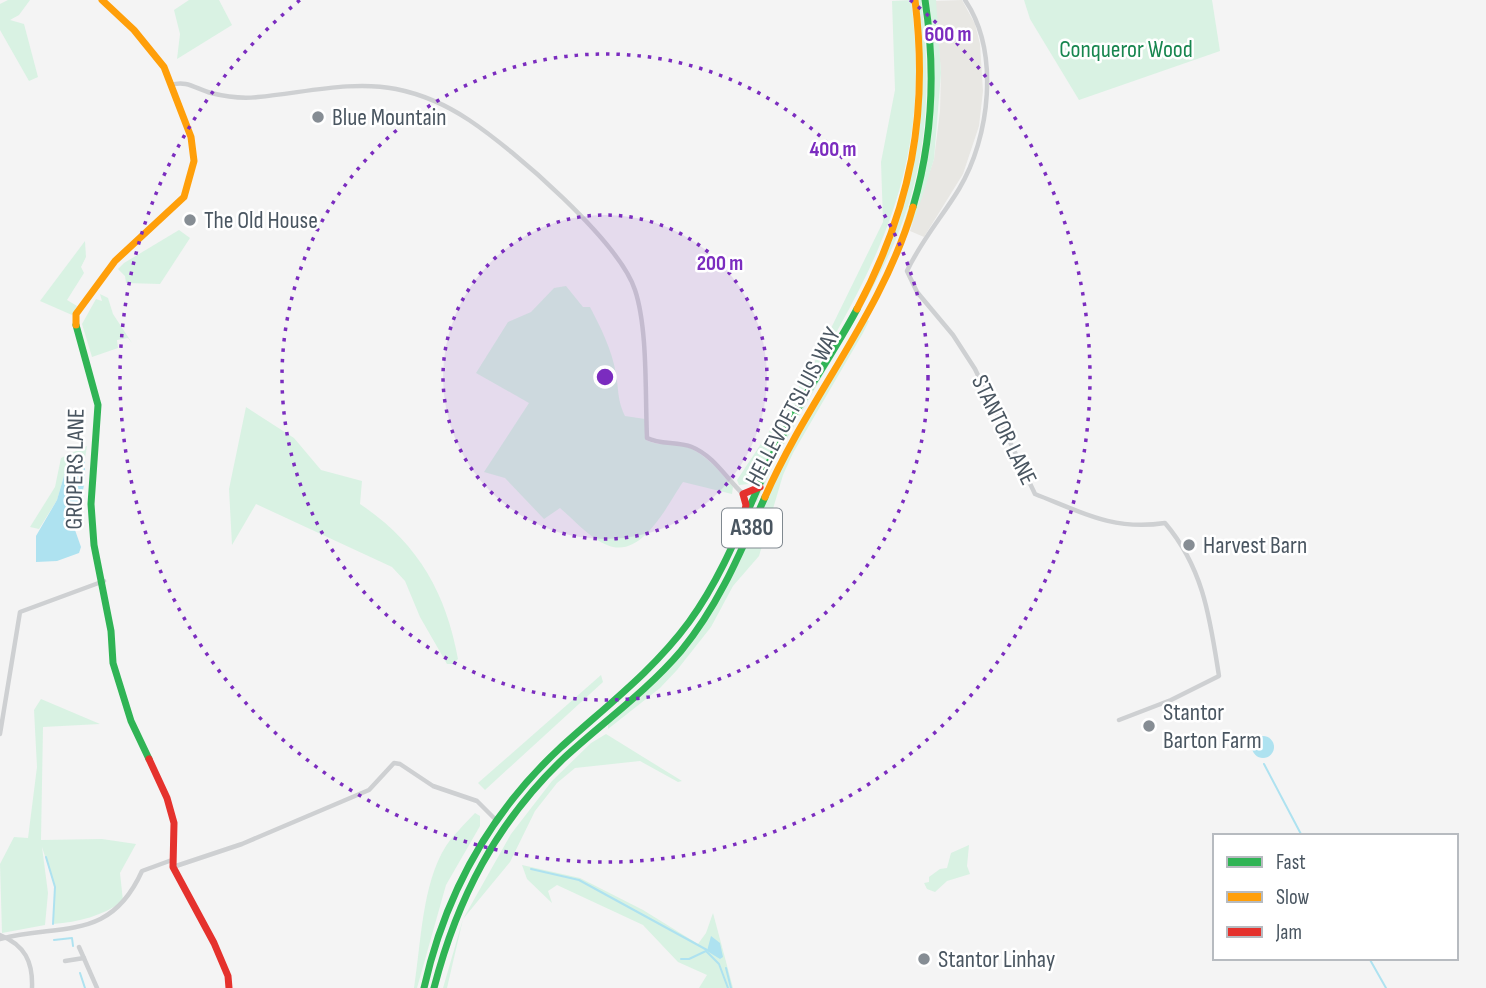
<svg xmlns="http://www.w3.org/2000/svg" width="1486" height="988" font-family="'Sofia Sans Condensed',sans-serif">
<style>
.commercial{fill:#e8e7e3}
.green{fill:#d9f2e3}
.water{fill:#aee2f0}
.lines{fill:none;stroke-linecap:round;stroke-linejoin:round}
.stream{stroke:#aee2f0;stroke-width:2}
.street{stroke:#ced0d2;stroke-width:4.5}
.fast{stroke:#30b455;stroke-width:7}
.slow{stroke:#ff9f0a;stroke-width:7}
.jam{stroke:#e5322d;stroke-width:7}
.ring{fill:none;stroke:#7b2cbf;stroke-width:3.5;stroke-dasharray:3.5 7}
.poi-dot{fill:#868d94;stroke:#fff;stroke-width:2.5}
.labels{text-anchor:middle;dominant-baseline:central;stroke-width:5;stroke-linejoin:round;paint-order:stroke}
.shield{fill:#fff;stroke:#808990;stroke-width:2}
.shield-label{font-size:23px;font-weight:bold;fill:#4a5661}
.park-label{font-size:24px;fill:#17864f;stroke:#fff}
.poi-label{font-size:24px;fill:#4a5661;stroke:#fff;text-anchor:start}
.street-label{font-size:24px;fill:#4a5661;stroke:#fff}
.centre{fill:#7b2cbf;stroke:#fff;stroke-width:3.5}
.ring-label{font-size:21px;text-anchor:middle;font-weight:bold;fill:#7b2cbf;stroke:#fff;stroke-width:5;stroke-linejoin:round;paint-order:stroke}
</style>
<rect width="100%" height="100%" fill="#f4f4f4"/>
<path class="commercial" d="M 962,0 L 975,24 L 980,44 L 983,91 L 979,126 L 963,174 L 924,237 L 910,231 L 934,159 L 940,111 L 941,73 L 935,1 Z"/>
<g class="green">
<path d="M 8,0 L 30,0 L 19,15 L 10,20 L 24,24 L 38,77 L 29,81 L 0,30 L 0,4 Z"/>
<path d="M 189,0 L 219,0 L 232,25 L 177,59 L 180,34 L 174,10 Z"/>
<path d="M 911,0 C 933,170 877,265 794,405 C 781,427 768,470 749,484 L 739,485 L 737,480 L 812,367 L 883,222 L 881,162 L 895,90 L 892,1 Z"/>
<path d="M 917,0 L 921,0 C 932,82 928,163 896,239 C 857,330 795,409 757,502 L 754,500 L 763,476 L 847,327 L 892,237 L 919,136 Z"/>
<path d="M 928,0 L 936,0 L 941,73 L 934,159 L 917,213 L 875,307 L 887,278 L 930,137 Z"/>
<path d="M 1024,0 L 1212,0 L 1220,51 L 1079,100 L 1030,19 Z"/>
<path d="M 179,230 L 190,238 L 160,284 L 126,283 L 125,276 L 118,269 L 124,263 Z"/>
<path d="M 85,241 L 86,257 L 81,267 L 84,273 L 67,300 L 77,306 L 72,315 L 40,301 Z"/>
<path d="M 566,286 L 583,307 L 590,307 C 601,328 612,350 616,374 C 619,391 617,399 625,416 L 645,419 L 646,440 C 657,446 667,443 680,445 C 703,450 719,470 733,487 L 732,494 L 683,482 C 667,505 642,560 607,545 C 590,538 574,520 560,508 L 544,519 L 505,478 L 484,472 L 529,403 L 476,373 L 508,322 L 531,312 L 554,288 Z"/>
<path d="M 100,294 L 108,298 L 113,314 L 132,343 L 128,338 L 117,340 L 118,348 L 92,357 L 82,324 L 96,299 L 102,301 Z"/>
<path d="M 866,319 L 869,321 L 863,333 L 793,453 L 783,475 L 759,556 L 733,586 L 711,627 L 677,670 L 660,688 L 608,729 L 608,724 L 702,626 L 792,439 Z"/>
<path d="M 246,407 L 294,438 L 321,470 L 362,481 L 360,504 C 417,542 446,592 458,659 L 453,664 L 447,664 L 420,617 L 405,581 L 392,567 L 256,504 L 232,545 L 229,489 Z"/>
<path d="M 87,446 L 85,458 L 66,469 L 57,500 L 39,529 L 30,527 L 55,487 L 61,458 Z"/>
<path d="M 601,675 L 603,682 L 485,790 L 478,783 Z"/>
<path d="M 41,699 L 100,724 L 43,727 L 41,840 L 102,839 L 136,844 L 120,873 L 123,901 C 102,916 79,922 53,924 L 55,887 L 42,847 L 48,893 L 45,925 L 2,933 L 0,864 L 14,837 L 28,838 L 37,767 L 34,710 Z"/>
<path d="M 606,734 L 682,781 L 678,782 L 640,761 L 575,768 L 557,783 L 535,811 L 510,862 L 463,919 L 447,988 L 443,988 L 463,919 L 511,834 L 552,781 L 591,743 Z"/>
<path d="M 475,813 L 480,816 L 480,826 L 446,885 L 417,988 L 414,988 C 421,945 422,883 446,846 C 454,834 465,824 475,813 Z"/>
<path d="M 969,845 L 967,866 L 970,874 L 947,881 L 935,892 L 927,889 L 924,883 L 929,882 L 929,877 L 940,869 L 947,868 L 951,853 Z"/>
<path d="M 522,865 L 580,878 L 643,910 L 698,944 L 706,933 L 713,913 L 733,988 L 699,988 L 707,975 L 678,962 L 643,925 L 557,885 L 548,891 L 552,903 L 527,879 Z"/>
</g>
<g class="water">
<path d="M 85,458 L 85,480 L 75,530 L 81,547 L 79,553 L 57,561 L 36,562 L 36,536 L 57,500 L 66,469 L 73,462 Z"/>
<circle cx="1263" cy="747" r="11"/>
<path d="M 711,936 L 720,943 L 723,957 L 720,959 L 707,951 Z"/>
</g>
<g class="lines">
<g class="stream">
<path d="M 1264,764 L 1302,836"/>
<path d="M 46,857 L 55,887 L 53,924"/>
<path d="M 531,869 L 579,880 L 707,950"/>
<path d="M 54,940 L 72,938 L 73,946"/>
<path d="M 707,952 L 719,964 L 728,988"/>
<path d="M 1369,958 L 1386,988"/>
<path d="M 681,959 L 689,959 L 706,951"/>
<path d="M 726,968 L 731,988"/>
<path d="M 80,973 L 85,988"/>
</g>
<g class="street">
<path d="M 965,0 C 1000,52 990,137 959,189 C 942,217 921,241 907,271 L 917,292 L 953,335 L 975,369 L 1035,494 C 1081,512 1113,531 1165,523 C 1204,569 1210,619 1219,676 L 1171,700 L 1119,720"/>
<path d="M 171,85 C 187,80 196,89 211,93 C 227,97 242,99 258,97 C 303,93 352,80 396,89 C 421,94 448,106 469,120 C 514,150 619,241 635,290 C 648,329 645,395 647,438 C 661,445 677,441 692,447 C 714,456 726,478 742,493"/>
<path d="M 0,734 L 20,612 L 104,581"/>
<path d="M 173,867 L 242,844 L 369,790 L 394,763 L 400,764 L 433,786 L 477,801 L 495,819"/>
<path d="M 0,935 C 25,945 33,962 32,988"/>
<path d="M 0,939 C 62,923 110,942 142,871 L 172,860"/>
<path d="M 79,947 L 97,988"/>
<path d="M 65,961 L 84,958"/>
</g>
<g class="fast">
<path d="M 913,207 C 933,138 936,71 925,0"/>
<path d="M 76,325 L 98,405 L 91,504 L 94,545 L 111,631 L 113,663 L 131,721 L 149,759"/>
<path d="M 424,988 C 445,894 489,814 560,748 C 605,707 653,671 689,622 C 727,570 747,509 774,452 C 798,402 831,358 857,309"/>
<path d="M 434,988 C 457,899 496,823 563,759 C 602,723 646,692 681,651 C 719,605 741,551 765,497"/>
</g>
<g class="slow">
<path d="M 857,309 C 911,208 929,114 915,0"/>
<path d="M 76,325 L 76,314 L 115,261 L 184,197 L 194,161 L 191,137 L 164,67 L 134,30 L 102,0"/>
<path d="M 765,497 C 808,398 883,312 913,207"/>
</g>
<g class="jam">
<path d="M 744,515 L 746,505 L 743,494 L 760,487"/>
<path d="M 149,759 L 167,798 L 174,823 L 173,867 L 214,943 L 228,976 L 229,988"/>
</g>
</g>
<circle cx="605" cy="377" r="162" fill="#7b2cbf" fill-opacity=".12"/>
<g class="ring">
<circle cx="605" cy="377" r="162"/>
<circle cx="605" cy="377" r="323"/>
<path d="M910 0A485 485 0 1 1 300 0"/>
</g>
<g class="poi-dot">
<circle cx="318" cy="117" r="7"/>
<circle cx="190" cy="220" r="7"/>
<circle cx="1189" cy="545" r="7"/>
<circle cx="1149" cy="726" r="7"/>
<circle cx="924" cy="959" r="7"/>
</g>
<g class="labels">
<rect class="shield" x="722" y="508.5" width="60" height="39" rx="5"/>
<g class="shield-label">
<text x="752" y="528">A380</text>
</g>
<g class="park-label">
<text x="1126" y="49">Conqueror Wood</text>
</g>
<g class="poi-label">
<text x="332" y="117">Blue Mountain</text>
<text x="204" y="220">The Old House</text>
<text x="1203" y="545">Harvest Barn</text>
<text x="1163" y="712">Stantor<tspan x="1163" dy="28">Barton Farm</tspan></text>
<text x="938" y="959">Stantor Linhay</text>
</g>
<g class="street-label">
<text transform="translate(793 407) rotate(-62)">HELLEVOETSLUIS WAY</text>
<text transform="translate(1004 430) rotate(64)">STANTOR LANE</text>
<text transform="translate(75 469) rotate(-89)">GROPERS LANE</text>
</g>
</g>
<circle cx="605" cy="377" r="10" class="centre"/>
<g class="ring-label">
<text x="948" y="41">600 m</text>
<text x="833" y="156">400 m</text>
<text x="720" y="270">200 m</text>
</g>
<rect x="1213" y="834" width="245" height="126" fill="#ffffff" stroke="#b7bbc0" stroke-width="2"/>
<rect x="1227" y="857" width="35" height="10" fill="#30b455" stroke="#b7bbc0" stroke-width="2"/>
<text x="1276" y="869" font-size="21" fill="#4a5661">Fast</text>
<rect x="1227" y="892" width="35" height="10" fill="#ff9f0a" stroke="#b7bbc0" stroke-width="2"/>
<text x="1276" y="904" font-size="21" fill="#4a5661">Slow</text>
<rect x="1227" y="927" width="35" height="10" fill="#e5322d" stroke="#b7bbc0" stroke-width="2"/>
<text x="1276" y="939" font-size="21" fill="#4a5661">Jam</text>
</svg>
